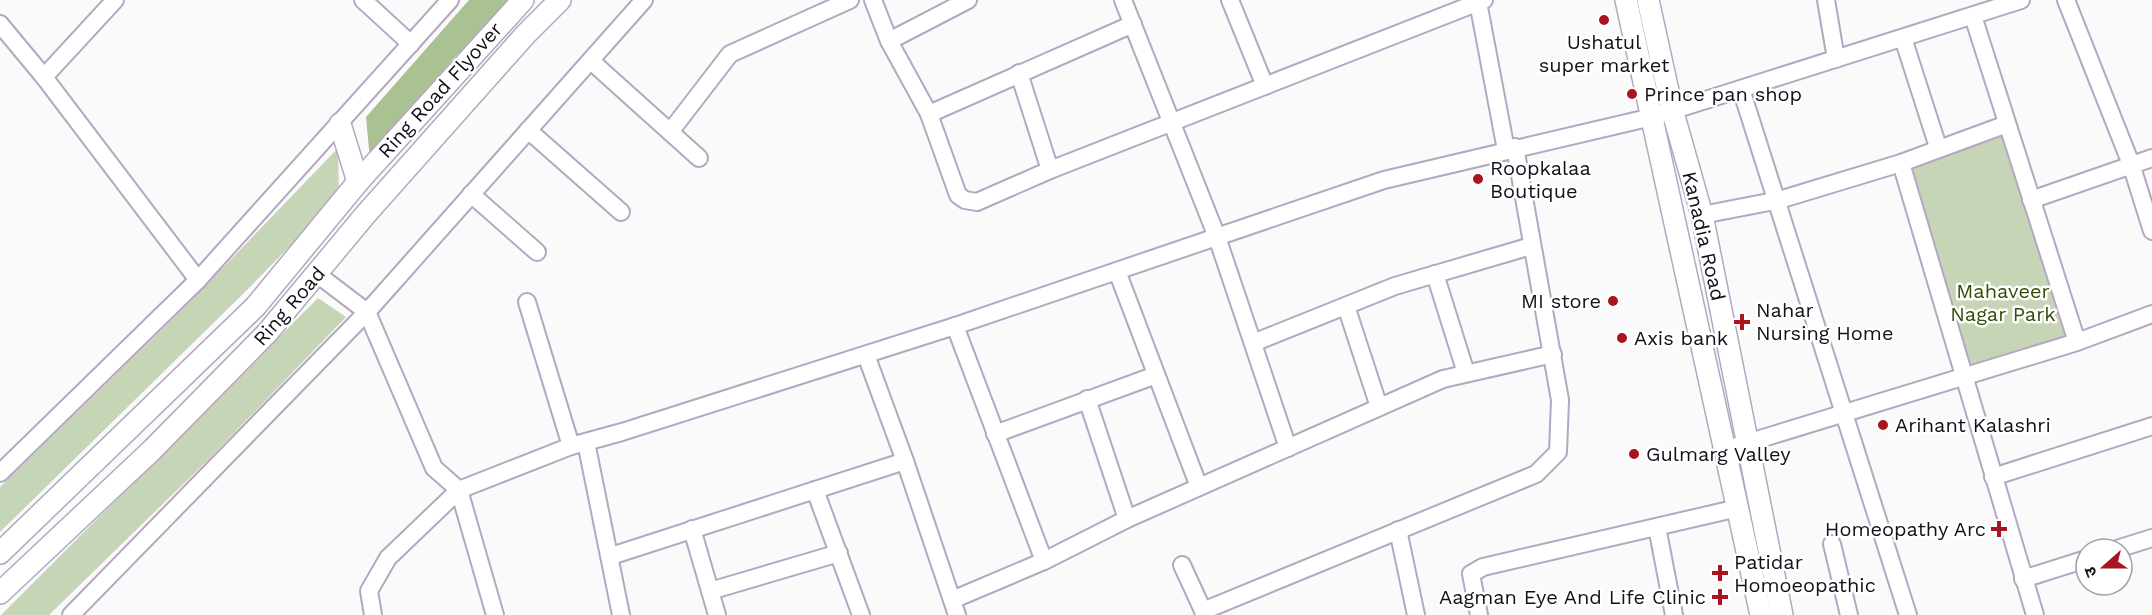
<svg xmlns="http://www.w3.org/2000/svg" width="2152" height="615" font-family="'Work Sans','Noto Sans Devanagari',sans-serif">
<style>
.green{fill:#c6d5b6}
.forest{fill:#aac192}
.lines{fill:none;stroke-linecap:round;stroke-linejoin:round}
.minor-casing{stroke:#b5a7c3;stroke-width:20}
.major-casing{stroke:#b5a7c3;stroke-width:24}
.minor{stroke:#fff;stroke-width:16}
.major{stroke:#fff;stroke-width:21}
.poi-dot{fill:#a9141f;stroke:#fff;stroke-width:2}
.labels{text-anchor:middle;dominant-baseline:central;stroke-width:5;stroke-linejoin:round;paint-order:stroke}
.poi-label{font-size:20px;fill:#140f19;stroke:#fff;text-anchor:start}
.street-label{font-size:20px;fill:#140f19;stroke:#fff}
.park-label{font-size:20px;fill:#324d04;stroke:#fff}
</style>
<rect width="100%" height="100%" fill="#fafafa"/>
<g class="green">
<path d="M 2007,124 L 2077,342 L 1965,376 L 1901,163 Z"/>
<path d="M 338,148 L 339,196 L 244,293 L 0,532 L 0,487 L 186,306 Z"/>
<path d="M 318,298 L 346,317 L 212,456 L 49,615 L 1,615 Z"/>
</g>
<path class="forest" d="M 469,0 L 511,0 L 453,59 L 370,160 L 366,117 Z"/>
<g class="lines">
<defs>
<g id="minor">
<path d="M 363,0 L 411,44"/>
<path d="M 873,0 L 889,41 L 968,0"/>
<path d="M 1123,0 L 1217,237 L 1288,448"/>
<path d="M 1230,0 L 1265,86"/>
<path d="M 1826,0 L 1836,59"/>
<path d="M 2066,0 L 2131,164 L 2152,231"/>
<path d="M 1478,2 L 1506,150"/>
<path d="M 1973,16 L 2077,342"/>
<path d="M 0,24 L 44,77 L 198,280"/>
<path d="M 1133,24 L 929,114 L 958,195 L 965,200 L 977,202 L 1050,170 L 1484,0"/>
<path d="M 1903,38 L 1938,147"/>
<path d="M 889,41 L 929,114"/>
<path d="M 591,61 L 699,158"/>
<path d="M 1019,73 L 1050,170"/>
<path d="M 44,77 L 115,0"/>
<path d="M 1741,89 L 1908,615"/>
<path d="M 528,130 L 621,212"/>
<path d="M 670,132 L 730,54 L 850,0"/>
<path d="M 1901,163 L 2035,615"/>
<path d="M 471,194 L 537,252"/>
<path d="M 2031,200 L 2152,158"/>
<path d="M 1702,215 L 1779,200 L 1901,163 L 2007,124"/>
<path d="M 1117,271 L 1199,487"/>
<path d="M 317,274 L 367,312 L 434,468 L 459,490 L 495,615"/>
<path d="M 1435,274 L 1466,373"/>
<path d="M 527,302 L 571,446"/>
<path d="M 1346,306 L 1379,407"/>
<path d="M 955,326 L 1044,561"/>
<path d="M 1253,343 L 1395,286 L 1531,246"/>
<path d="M 866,355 L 905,461 L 957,615"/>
<path d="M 1087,399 L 1127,519"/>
<path d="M 995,434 L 1156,375"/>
<path d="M 586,442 L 621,615"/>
<path d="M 1724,450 L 2077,342 L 2152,314"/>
<path d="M 0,473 L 198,280 L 450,0"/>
<path d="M 1993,477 L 2152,426"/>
<path d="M 815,490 L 861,615"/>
<path d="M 1657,527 L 1674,615"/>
<path d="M 692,529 L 717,615"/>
<path d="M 1398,530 L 1416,615"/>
<path d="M 1832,544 L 1849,615"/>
<path d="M 2117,549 L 2152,538"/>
<path d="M 611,556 L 905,461"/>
<path d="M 1182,565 L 1205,615"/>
<path d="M 2023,579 L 2086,559"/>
<path d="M 710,591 L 839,553"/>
<path d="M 952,600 L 1044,561 L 1127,519 L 1443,379 L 1553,354"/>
<path d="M 1203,611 L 1536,474 L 1558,452 L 1560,400 L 1515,147"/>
<path d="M 71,615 L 367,312 L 644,0"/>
<path d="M 373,615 L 369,591 L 388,558 L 459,490 L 571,446 L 622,432 L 955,326 L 1384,180 L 1652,117 L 2021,0"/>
<path d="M 1479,615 L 1471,574 L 1483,567 L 1738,508"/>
</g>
<g id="major">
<path d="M 1626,0 L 1761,615"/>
<path d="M 1648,0 L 1672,109 L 1702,215 L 1782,615"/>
<path d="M 340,124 L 358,182"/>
<path d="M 0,553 L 255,307 L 358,182 L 523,0"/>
<path d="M 0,593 L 152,450 L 267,333 L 366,214 L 526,34 L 560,0"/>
</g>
</defs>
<use href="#minor" class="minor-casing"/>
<use href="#major" class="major-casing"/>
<use href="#minor" class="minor"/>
<use href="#major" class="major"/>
</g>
<g class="poi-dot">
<circle cx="1604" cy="20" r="6"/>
<circle cx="1632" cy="94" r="6"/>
<circle cx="1478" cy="179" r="6"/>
<circle cx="1613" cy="301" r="6"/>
<path d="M1739 313h6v6h6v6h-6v6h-6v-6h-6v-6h6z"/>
<circle cx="1622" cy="338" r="6"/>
<circle cx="1883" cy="425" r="6"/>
<circle cx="1634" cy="454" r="6"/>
<path d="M1996 520h6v6h6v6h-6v6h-6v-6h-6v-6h6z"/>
<path d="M1717 564h6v6h6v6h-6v6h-6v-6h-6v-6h6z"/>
<path d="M1717 588h6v6h6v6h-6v6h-6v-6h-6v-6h6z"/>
</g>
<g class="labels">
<g class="poi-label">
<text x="1604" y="42" text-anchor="middle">Ushatul<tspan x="1604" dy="23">super market</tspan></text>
<text x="1644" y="94">Prince pan shop</text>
<text x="1490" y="168">Roopkalaa<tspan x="1490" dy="23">Boutique</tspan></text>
<text x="1601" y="301" text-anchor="end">MI store</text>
<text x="1756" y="310">Nahar<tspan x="1756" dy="23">Nursing Home</tspan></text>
<text x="1634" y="338">Axis bank</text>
<text x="1895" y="425">Arihant Kalashri</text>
<text x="1646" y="454">Gulmarg Valley</text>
<text x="1986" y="529" text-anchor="end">Homeopathy Arc</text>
<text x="1734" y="562">Patidar<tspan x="1734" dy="23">Homoeopathic</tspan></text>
<text x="1706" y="597" text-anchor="end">Aagman Eye And Life Clinic</text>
</g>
<g class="street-label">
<text transform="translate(440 90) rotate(-48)">Ring Road Flyover</text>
<text transform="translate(1704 236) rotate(77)">Kanadia Road</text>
<text transform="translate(289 306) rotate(-49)">Ring Road</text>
</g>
<g class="park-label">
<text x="2003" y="291">Mahaveer<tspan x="2003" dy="23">Nagar Park</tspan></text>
</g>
</g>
<g transform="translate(2104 567) rotate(249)"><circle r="28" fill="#ffffff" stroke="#a19fa3" stroke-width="1.5"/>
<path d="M0-4.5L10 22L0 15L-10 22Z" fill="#a9141f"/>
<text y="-9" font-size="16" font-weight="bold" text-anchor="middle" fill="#140f19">उ</text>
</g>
</svg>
